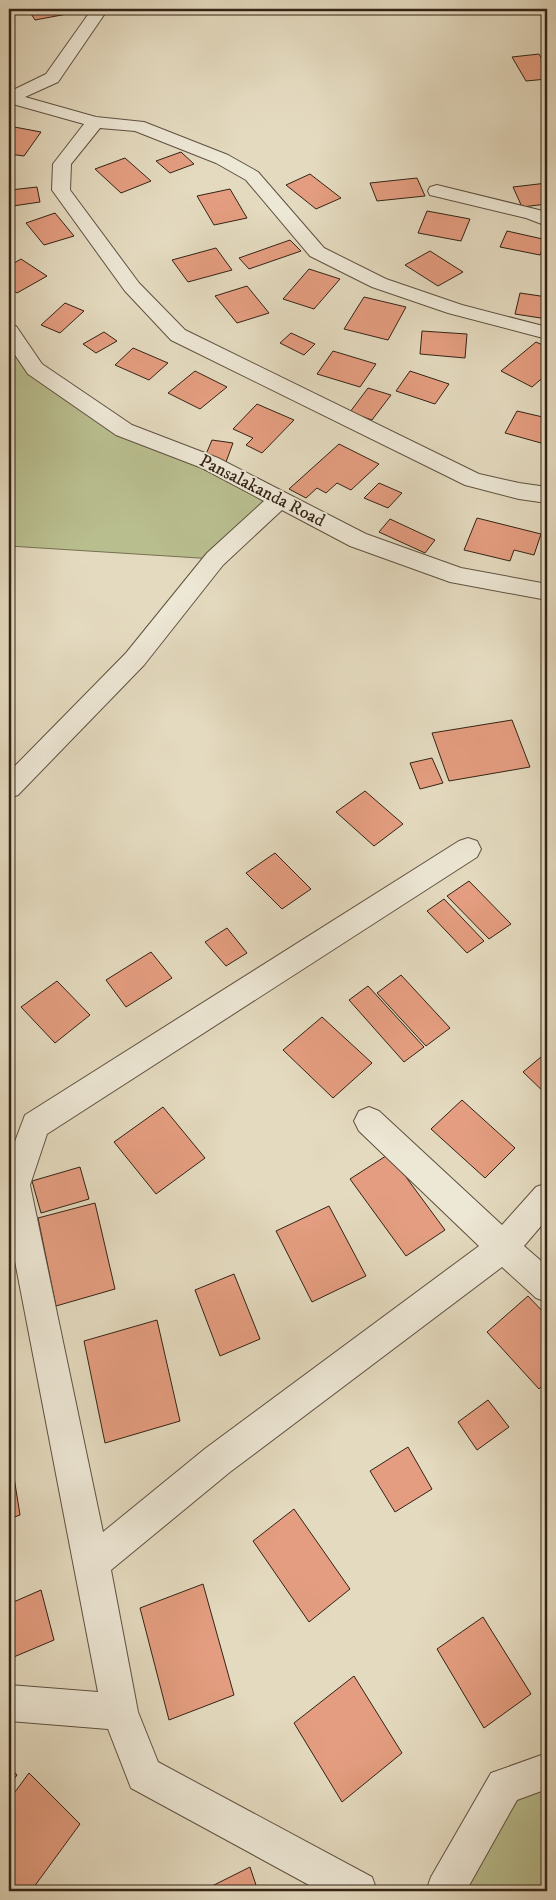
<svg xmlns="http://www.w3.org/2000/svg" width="556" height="1900" font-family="'IM FELL DW Pica',serif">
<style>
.green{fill:#b9be8f;stroke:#767052}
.building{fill:#e49d80;stroke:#332315}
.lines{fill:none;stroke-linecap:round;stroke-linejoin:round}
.minor-casing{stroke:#5f5140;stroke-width:2}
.minor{fill:#ede7d5;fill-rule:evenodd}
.labels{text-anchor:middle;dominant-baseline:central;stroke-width:4;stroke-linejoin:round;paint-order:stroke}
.street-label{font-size:18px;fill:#332315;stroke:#ede7d5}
</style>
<rect width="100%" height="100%" fill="#e4dabf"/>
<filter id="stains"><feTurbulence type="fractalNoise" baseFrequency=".004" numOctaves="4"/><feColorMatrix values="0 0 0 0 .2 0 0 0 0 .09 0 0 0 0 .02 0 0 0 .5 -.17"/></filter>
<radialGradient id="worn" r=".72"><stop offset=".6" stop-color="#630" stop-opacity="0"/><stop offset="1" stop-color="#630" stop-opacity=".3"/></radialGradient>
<g class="green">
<path d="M 9,331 L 35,369 L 83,403 L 280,499 L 215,559 L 9,546 Z"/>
<path d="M 547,1771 L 547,1891 L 445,1891 L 504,1786 Z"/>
</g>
<g class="building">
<path d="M 28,9 L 82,9 L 83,11 L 35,20 Z"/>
<path d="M 539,54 L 547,67 L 547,79 L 526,81 L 512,57 Z"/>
<path d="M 9,126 L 41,132 L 24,156 L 9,154 Z"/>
<path d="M 181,152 L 194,164 L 170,173 L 156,161 Z"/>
<path d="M 125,158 L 151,181 L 121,193 L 95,169 Z"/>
<path d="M 310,174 L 341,198 L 316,209 L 286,185 Z"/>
<path d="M 417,178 L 425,196 L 377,201 L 370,183 Z"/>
<path d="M 547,183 L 547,204 L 522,207 L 513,187 Z"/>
<path d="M 37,187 L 40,202 L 13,206 L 10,190 Z"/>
<path d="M 230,189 L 247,218 L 214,225 L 197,196 Z"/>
<path d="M 427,211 L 470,219 L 461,241 L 418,233 Z"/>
<path d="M 55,213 L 74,236 L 44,245 L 26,223 Z"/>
<path d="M 507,231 L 547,240 L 540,255 L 500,247 Z"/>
<path d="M 290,240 L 301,251 L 249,269 L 239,258 Z"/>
<path d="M 216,248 L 232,270 L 188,282 L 172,260 Z"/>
<path d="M 430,251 L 463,272 L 438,286 L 405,265 Z"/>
<path d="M 21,259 L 47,276 L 17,293 L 9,287 L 9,266 Z"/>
<path d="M 309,269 L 340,279 L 314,309 L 283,299 Z"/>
<path d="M 247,286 L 269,313 L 237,323 L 215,296 Z"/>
<path d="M 520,293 L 547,297 L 547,319 L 515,314 Z"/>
<path d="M 364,297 L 406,307 L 388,340 L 344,329 Z"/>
<path d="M 65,303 L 84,311 L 60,333 L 41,325 Z"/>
<path d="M 422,331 L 467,334 L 465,358 L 420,354 Z"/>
<path d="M 104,332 L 117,341 L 96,353 L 83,344 Z"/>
<path d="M 291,333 L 315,344 L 304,355 L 280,343 Z"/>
<path d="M 536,342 L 547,347 L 547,374 L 532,387 L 501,371 Z"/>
<path d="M 133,348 L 168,363 L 149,380 L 115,365 Z"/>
<path d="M 333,351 L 376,364 L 360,387 L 317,374 Z"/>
<path d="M 195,371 L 227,387 L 200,409 L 168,393 Z"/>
<path d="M 410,371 L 449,384 L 435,404 L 396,391 Z"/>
<path d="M 368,388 L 391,395 L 372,420 L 350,412 Z"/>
<path d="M 257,404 L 294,420 L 262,453 L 246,445 L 253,438 L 233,429 Z"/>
<path d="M 517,411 L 547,418 L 547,430 L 541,443 L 505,433 Z"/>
<path d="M 212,440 L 233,443 L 226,462 L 204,459 Z"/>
<path d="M 339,444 L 379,464 L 351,490 L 337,483 L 326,493 L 317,488 L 306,498 L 289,489 Z"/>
<path d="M 379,483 L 402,493 L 388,508 L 364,498 Z"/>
<path d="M 477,518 L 541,534 L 534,555 L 514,550 L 510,561 L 464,550 Z"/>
<path d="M 390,519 L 435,540 L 425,553 L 379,532 Z"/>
<path d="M 512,720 L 530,767 L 449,781 L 432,733 Z"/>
<path d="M 432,758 L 443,783 L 420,789 L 410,763 Z"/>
<path d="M 365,791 L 403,824 L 374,846 L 336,812 Z"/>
<path d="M 275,853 L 311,889 L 282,909 L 246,873 Z"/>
<path d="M 469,881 L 511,924 L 489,939 L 447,896 Z"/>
<path d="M 444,899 L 484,941 L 467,953 L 427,911 Z"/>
<path d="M 227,928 L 247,953 L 226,966 L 205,942 Z"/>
<path d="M 151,952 L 172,978 L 126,1007 L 106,980 Z"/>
<path d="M 401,975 L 450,1028 L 426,1046 L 377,993 Z"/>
<path d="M 57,981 L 90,1015 L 55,1043 L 21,1007 Z"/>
<path d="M 368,986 L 424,1047 L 404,1062 L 349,1000 Z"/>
<path d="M 322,1017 L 372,1063 L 333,1098 L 283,1050 Z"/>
<path d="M 547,1052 L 547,1095 L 523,1072 Z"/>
<path d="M 462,1100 L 515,1148 L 485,1178 L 431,1129 Z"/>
<path d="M 163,1107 L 205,1158 L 156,1194 L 114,1142 Z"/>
<path d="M 389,1154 L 445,1230 L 406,1256 L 350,1179 Z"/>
<path d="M 80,1167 L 89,1199 L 41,1213 L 32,1181 Z"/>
<path d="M 95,1203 L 115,1289 L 56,1306 L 38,1218 Z"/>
<path d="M 329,1206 L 366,1276 L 312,1302 L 276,1231 Z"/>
<path d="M 234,1274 L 260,1339 L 220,1356 L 195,1290 Z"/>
<path d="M 528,1296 L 547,1316 L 547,1381 L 539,1389 L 487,1332 Z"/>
<path d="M 157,1320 L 180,1421 L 105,1443 L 84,1341 Z"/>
<path d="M 488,1400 L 509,1427 L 477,1450 L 458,1422 Z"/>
<path d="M 9,1446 L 20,1515 L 9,1519 Z"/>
<path d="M 408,1447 L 432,1489 L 395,1512 L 370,1471 Z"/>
<path d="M 294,1509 L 350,1589 L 309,1622 L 253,1541 Z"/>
<path d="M 203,1584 L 234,1695 L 169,1720 L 140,1608 Z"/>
<path d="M 41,1590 L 54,1640 L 9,1659 L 9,1604 Z"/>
<path d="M 483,1617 L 531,1694 L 484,1728 L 437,1649 Z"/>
<path d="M 354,1676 L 402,1753 L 342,1802 L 294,1723 Z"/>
<path d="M 9,1766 L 17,1775 L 9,1786 Z"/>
<path d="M 29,1773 L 80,1824 L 31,1891 L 9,1891 L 9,1800 Z"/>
<path d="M 250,1867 L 258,1891 L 202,1891 Z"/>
</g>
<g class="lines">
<defs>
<g id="minor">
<path d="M 92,9 L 108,9 L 58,82 L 25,97 L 96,117 L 144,122 L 228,155 L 258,172 L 324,248 L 386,279 L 462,305 L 547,327 L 547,339 L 448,313 L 372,287 L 310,256 L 246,180 L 216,163 L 135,131 L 100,128 L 71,164 L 70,190 L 139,283 L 185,330 L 479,474 L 519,483 L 547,487 L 547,503 L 519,499 L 465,485 L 171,340 L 125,291 L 52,190 L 53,164 L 84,124 L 9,103 L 9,92 L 46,74 Z"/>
<path d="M 437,185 L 539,210 L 547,213 L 547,226 L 526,218 L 430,195 L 428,191 L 430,187 Z"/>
<path d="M 9,325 L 16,326 L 42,364 L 132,425 L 218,458 L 366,534 L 461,568 L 547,584 L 547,600 L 450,582 L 350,546 L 282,510 L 223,565 L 144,665 L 18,795 L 9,798 L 9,772 L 126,653 L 207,553 L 264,501 L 202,468 L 116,435 L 28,374 L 9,346 Z"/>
<path d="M 468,838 L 477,841 L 481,849 L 477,857 L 47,1134 L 30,1185 L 103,1532 L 206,1448 L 479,1246 L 359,1131 L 354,1121 L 359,1111 L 369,1107 L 379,1111 L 502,1225 L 536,1187 L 547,1183 L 547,1219 L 524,1246 L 547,1266 L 547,1302 L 536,1298 L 502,1267 L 230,1472 L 111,1570 L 138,1712 L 158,1762 L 372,1877 L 377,1891 L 320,1891 L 131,1788 L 108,1729 L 9,1721 L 9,1685 L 98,1692 L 9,1230 L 9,1153 L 11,1152 L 25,1115 L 459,841 Z"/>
<path d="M 547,1753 L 547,1789 L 517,1800 L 466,1891 L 426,1891 L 431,1877 L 491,1773 Z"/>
</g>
</defs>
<use href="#minor" class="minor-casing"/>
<use href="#minor" class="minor"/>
</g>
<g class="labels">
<g class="street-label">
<text transform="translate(262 491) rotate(27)">Pansalakanda Road</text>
</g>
</g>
<rect width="556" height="1900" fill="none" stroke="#e4dabf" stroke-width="30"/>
<rect x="10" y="10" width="536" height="1880" fill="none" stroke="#332315" stroke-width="2.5"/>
<rect x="15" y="15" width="526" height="1870" fill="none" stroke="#332315"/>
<rect width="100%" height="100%" filter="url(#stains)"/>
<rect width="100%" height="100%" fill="url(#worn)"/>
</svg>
